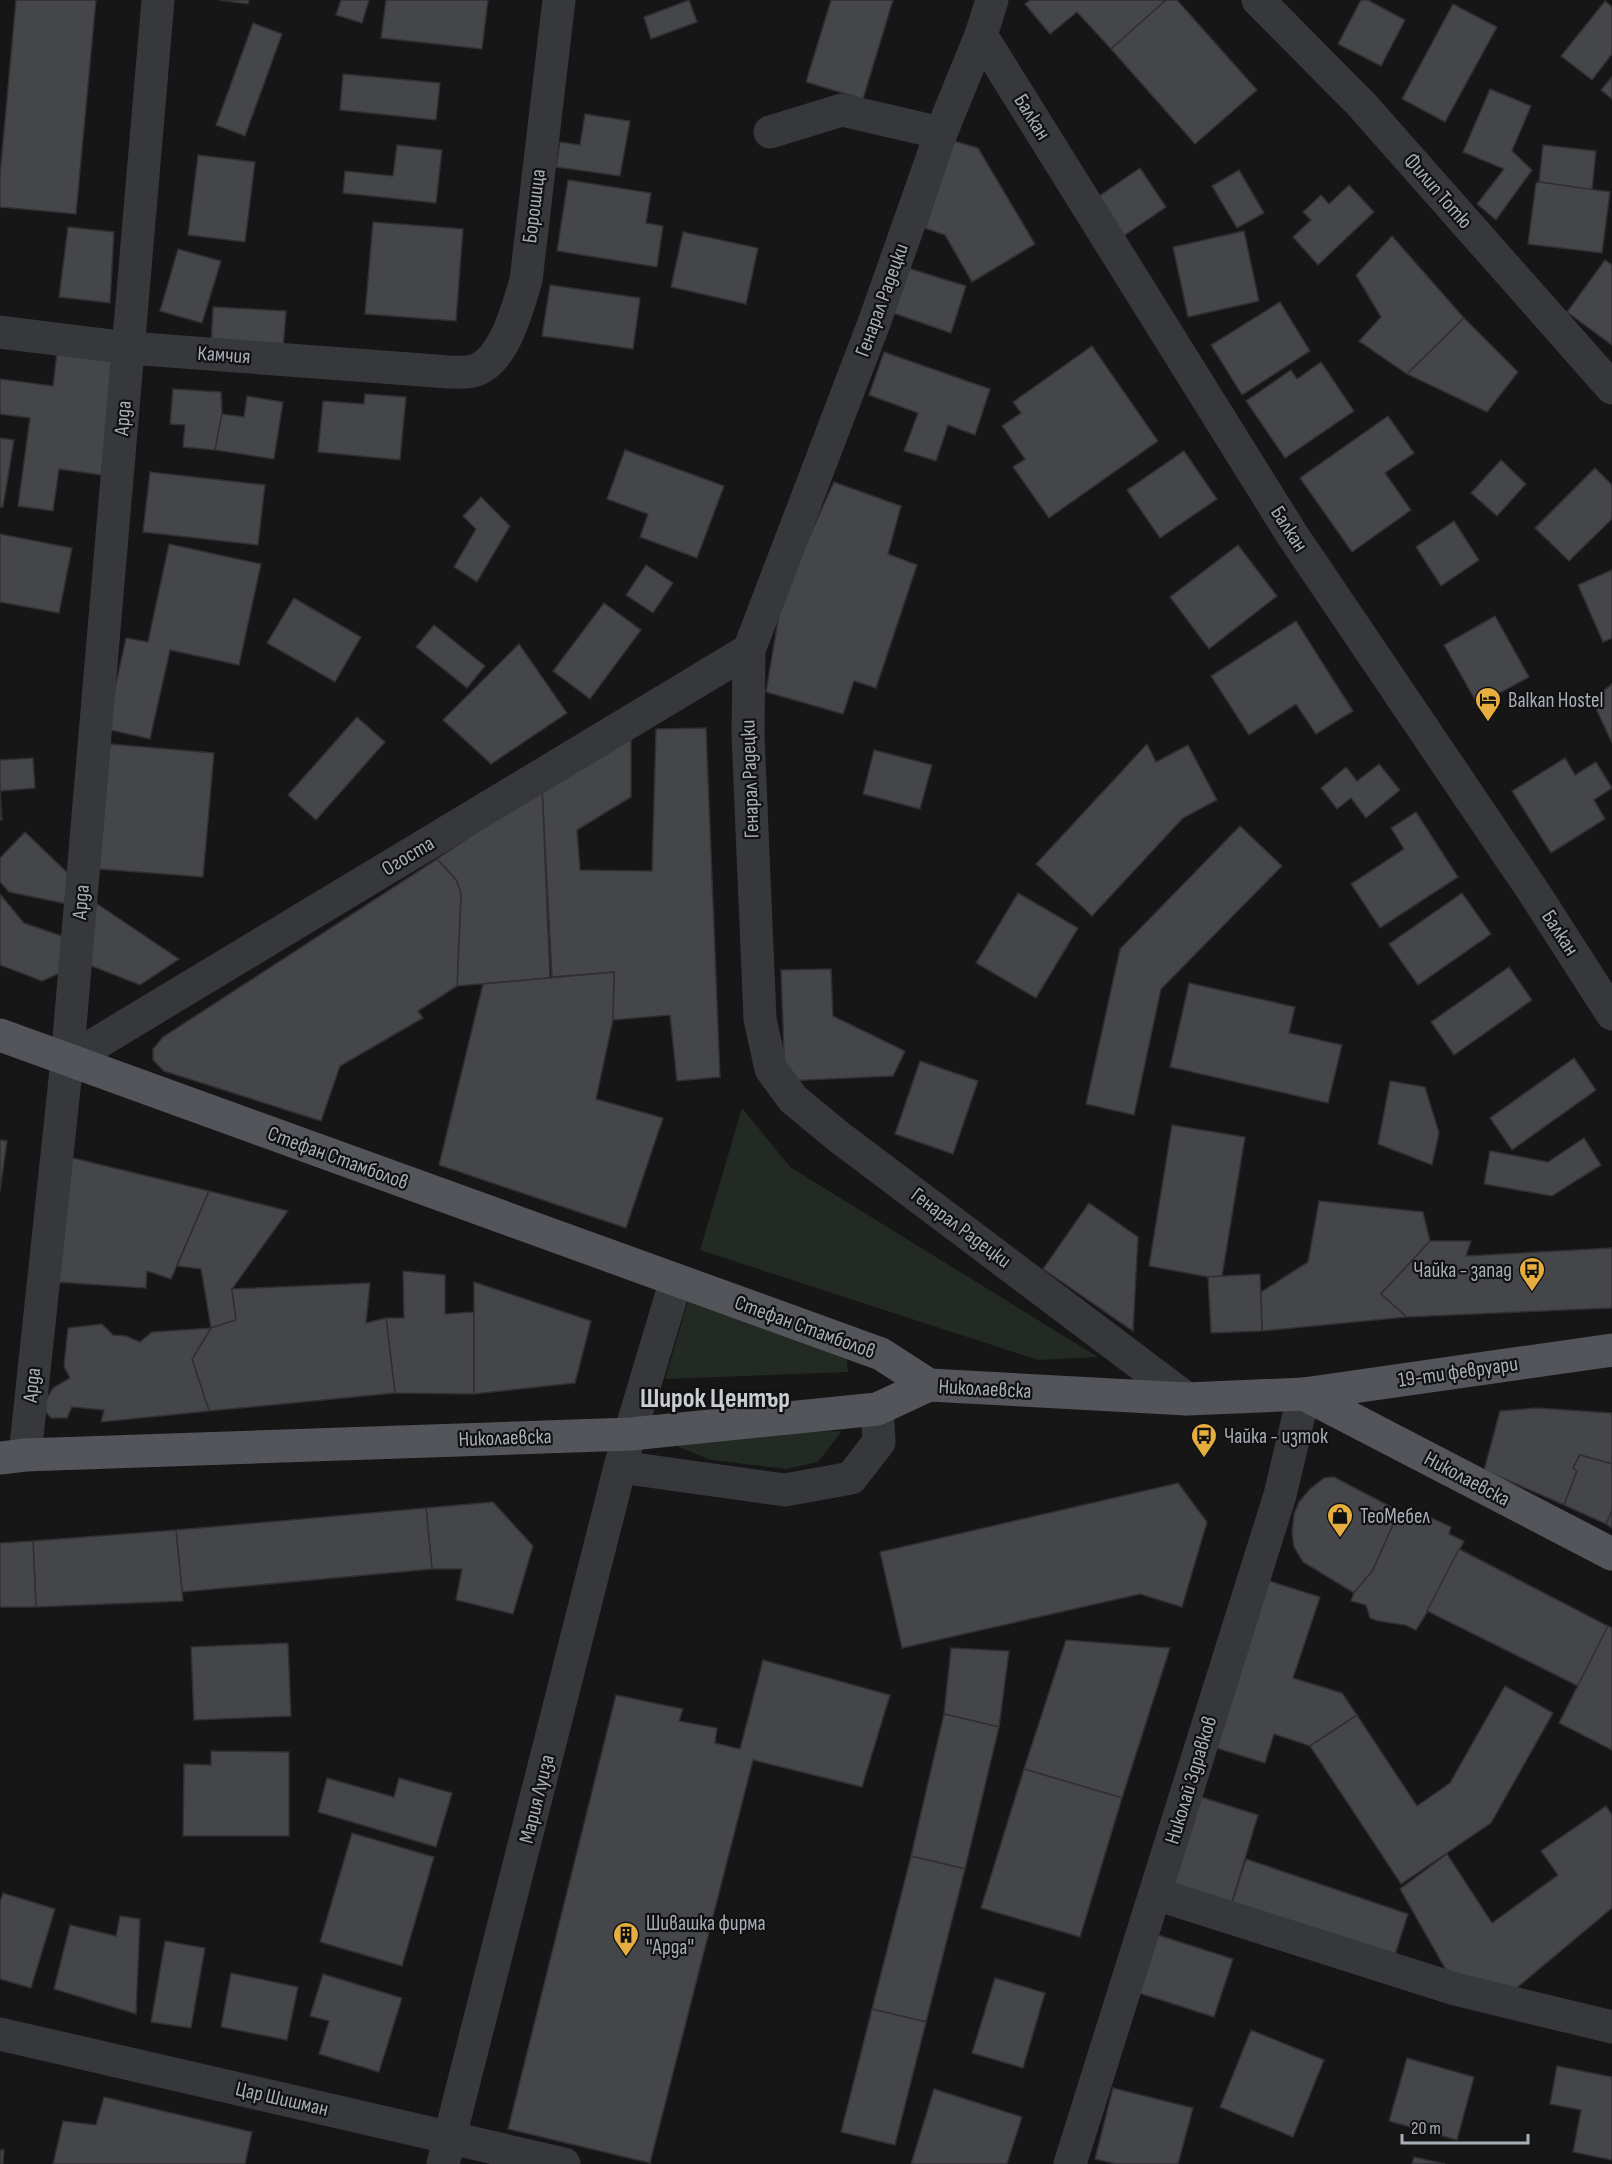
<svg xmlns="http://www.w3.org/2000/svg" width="1612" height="2164" font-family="'Sofia Sans Condensed',sans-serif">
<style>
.green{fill:#222a23}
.building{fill:#45464a;stroke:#303033;stroke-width:1.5}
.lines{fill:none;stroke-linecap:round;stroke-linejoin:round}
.minor{stroke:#37383c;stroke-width:33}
.major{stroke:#53555b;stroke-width:33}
.labels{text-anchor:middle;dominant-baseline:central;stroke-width:4.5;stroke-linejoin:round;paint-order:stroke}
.street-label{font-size:21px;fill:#a8adb7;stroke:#111112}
.poi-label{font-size:21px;fill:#a8adb7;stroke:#111112;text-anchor:start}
.district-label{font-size:27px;font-weight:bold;fill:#c9ccd3;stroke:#111112}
</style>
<rect width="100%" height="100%" fill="#161617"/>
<g class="green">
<path d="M 742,1108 L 790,1167 L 1098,1357 L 1038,1360 L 700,1250 Z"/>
<path d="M 690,1294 L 846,1354 L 848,1372 L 665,1379 Z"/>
<path d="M 842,1431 L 818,1462 L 786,1469 L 711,1460 L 649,1435 Z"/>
</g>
<g class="building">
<path d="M 16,0 L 96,0 L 76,214 L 0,207 L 0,175 Z"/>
<path d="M 219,0 L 249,0 L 248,4 Z"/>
<path d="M 341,0 L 369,0 L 362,23 L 336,15 Z"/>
<path d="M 386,0 L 488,0 L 482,49 L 381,38 Z"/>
<path d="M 689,0 L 697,22 L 651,39 L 644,17 Z"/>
<path d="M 831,0 L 893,0 L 863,99 L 806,82 Z"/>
<path d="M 1030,0 L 1163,0 L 1164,2 L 1111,49 L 1077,12 L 1050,34 L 1025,4 Z"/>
<path d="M 1166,0 L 1177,0 L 1257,90 L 1195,144 L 1111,49 Z"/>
<path d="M 1361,0 L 1368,0 L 1405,20 L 1381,66 L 1338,44 Z"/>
<path d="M 1605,1 L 1612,7 L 1612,54 L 1592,80 L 1561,56 Z"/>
<path d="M 1453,4 L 1497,27 L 1445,122 L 1402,99 Z"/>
<path d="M 253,23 L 282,34 L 245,136 L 216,125 Z"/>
<path d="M 343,74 L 440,83 L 436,120 L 340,110 Z"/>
<path d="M 1612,77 L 1612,99 L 1601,90 Z"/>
<path d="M 1490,89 L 1531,106 L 1512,151 L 1532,170 L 1496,220 L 1477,204 L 1504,169 L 1463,152 Z"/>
<path d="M 585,114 L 630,121 L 620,176 L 556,167 L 560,142 L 580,145 Z"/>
<path d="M 954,141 L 978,148 L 1035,244 L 972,282 L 945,235 L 925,228 Z"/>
<path d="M 397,145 L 442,150 L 436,203 L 343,193 L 345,171 L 393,176 Z"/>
<path d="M 1543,145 L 1596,151 L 1592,190 L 1539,182 Z"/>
<path d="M 198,155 L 255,162 L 245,242 L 188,235 Z"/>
<path d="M 1140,168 L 1166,207 L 1119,239 L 1092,201 Z"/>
<path d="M 1239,170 L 1264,213 L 1237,228 L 1212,186 Z"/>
<path d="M 568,180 L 651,193 L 646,223 L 663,226 L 657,267 L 557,251 Z"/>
<path d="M 1539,182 L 1610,192 L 1602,253 L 1528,244 L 1536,183 Z"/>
<path d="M 1349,185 L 1374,212 L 1318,265 L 1293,237 L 1311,220 L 1303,212 L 1321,195 L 1329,204 Z"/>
<path d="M 373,222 L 463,229 L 456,321 L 365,314 Z"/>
<path d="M 68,227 L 114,232 L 110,303 L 59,297 Z"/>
<path d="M 1244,231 L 1259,301 L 1188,317 L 1173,247 Z"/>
<path d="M 683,232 L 758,248 L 746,304 L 671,287 Z"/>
<path d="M 1392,236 L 1464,318 L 1407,374 L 1359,341 L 1381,317 L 1356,275 Z"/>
<path d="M 178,249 L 221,261 L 202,323 L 160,311 Z"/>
<path d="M 1605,260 L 1612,265 L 1612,345 L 1567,312 Z"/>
<path d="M 908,268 L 966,286 L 951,333 L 893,313 Z"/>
<path d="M 550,285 L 640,298 L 633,349 L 542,336 Z"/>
<path d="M 1280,302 L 1310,351 L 1242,395 L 1211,345 Z"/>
<path d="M 213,307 L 286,311 L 283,350 L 211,345 Z"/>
<path d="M 1464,318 L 1518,372 L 1487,412 L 1407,374 Z"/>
<path d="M 1092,346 L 1158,441 L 1049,518 L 1013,467 L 1025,459 L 1002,426 L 1021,413 L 1013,402 Z"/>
<path d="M 884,352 L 990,389 L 975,435 L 948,425 L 936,461 L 904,451 L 918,413 L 869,395 Z"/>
<path d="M 57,353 L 116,361 L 101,475 L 59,469 L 53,511 L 18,506 L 30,418 L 0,414 L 0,379 L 53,386 Z"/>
<path d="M 1321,362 L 1354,411 L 1285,458 L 1246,401 L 1291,370 L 1297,379 Z"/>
<path d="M 173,389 L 221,392 L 222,414 L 215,450 L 183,447 L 185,425 L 170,424 Z"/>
<path d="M 365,394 L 406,397 L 400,460 L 318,452 L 323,401 L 364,404 Z"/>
<path d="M 247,396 L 283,402 L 274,459 L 215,450 L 222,414 L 244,417 Z"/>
<path d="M 1388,416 L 1414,453 L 1385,473 L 1411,510 L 1352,552 L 1300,478 Z"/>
<path d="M 0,438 L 14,440 L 3,507 L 0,507 Z"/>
<path d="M 625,450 L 724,486 L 697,558 L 640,537 L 648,514 L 607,499 Z"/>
<path d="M 1184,451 L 1217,499 L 1160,538 L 1127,490 Z"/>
<path d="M 1501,460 L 1526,484 L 1497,516 L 1471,493 Z"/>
<path d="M 1595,468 L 1612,485 L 1612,519 L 1569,561 L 1535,528 Z"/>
<path d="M 150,472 L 265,485 L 258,545 L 143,532 Z"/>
<path d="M 834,482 L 901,506 L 888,554 L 917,565 L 876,688 L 854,681 L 843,714 L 766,692 L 782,597 Z"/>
<path d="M 481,497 L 510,526 L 477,582 L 454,567 L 476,529 L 463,516 Z"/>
<path d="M 1454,521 L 1479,560 L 1441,586 L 1416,547 Z"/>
<path d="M 0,534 L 72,548 L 59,613 L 0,602 Z"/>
<path d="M 169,544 L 261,564 L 239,665 L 170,650 L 150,739 L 106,729 L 126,638 L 148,642 Z"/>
<path d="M 1238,545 L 1277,596 L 1209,649 L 1170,597 Z"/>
<path d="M 646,565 L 673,583 L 653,613 L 626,595 Z"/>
<path d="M 1612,570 L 1612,638 L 1603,642 L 1578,585 Z"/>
<path d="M 294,598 L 361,637 L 335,682 L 267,643 Z"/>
<path d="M 604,603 L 641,630 L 590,699 L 553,671 Z"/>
<path d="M 1495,616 L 1529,677 L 1478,705 L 1444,645 Z"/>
<path d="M 1296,621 L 1353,711 L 1316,734 L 1296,704 L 1249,735 L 1211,676 Z"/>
<path d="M 434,625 L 485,666 L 467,688 L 416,647 Z"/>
<path d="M 519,644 L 567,713 L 491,764 L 443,720 Z"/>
<path d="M 1612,684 L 1612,743 L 1592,700 Z"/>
<path d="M 357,717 L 385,742 L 316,820 L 288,795 Z"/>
<path d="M 706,728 L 720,1077 L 677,1081 L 670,1015 L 613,1020 L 614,972 L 552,977 L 542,788 L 631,729 L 631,797 L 577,830 L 580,870 L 652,871 L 656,729 Z"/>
<path d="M 110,744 L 214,753 L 203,877 L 99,869 Z"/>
<path d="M 1147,744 L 1156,762 L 1188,745 L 1217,800 L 1183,818 L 1092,916 L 1036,864 Z"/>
<path d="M 874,750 L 932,765 L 920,809 L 863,794 Z"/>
<path d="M 33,758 L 35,788 L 0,791 L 2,820 L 0,820 L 0,760 Z"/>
<path d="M 1565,758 L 1575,775 L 1596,762 L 1612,788 L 1594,800 L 1605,819 L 1551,853 L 1512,791 Z"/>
<path d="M 1379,764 L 1400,790 L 1366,818 L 1351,798 L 1337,809 L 1321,788 L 1346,767 L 1357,781 Z"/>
<path d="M 542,788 L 550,978 L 457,986 L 461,893 L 456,880 L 437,859 Z"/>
<path d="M 1416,812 L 1458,877 L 1380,928 L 1351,884 L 1404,849 L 1391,828 Z"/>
<path d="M 1240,826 L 1282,866 L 1161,989 L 1134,1115 L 1086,1104 L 1120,949 Z"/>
<path d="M 25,832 L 74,879 L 72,905 L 9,892 L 0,882 L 0,858 Z"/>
<path d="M 437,859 L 456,880 L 461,893 L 457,986 L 418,1011 L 423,1018 L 340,1066 L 321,1121 L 164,1071 L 153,1060 L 153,1049 L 163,1037 Z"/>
<path d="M 1018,893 L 1078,928 L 1036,998 L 976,963 Z"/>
<path d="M 1462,893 L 1491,934 L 1418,985 L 1389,944 Z"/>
<path d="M 0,894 L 24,923 L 65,937 L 60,973 L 42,981 L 0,965 Z"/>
<path d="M 93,901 L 179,959 L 140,985 L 84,963 Z"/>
<path d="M 1509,967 L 1532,1000 L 1454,1055 L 1431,1022 Z"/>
<path d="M 831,969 L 833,1016 L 905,1051 L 893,1076 L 785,1081 L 781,970 Z"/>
<path d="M 614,972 L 613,1020 L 596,1099 L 663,1118 L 626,1228 L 439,1165 L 483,984 Z"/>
<path d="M 1189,983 L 1295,1007 L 1289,1033 L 1342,1045 L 1328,1103 L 1170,1067 Z"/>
<path d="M 1574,1058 L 1596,1090 L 1512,1150 L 1490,1118 Z"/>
<path d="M 920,1061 L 978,1081 L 953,1154 L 895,1134 Z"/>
<path d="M 1390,1081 L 1425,1087 L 1439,1133 L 1432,1165 L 1378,1144 Z"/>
<path d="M 1172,1125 L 1245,1137 L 1222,1276 L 1208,1277 L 1149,1266 Z"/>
<path d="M 1584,1138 L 1601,1165 L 1552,1196 L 1484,1184 L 1490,1151 L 1548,1162 Z"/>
<path d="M 0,1140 L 7,1141 L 0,1191 Z"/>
<path d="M 65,1156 L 209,1191 L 171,1279 L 147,1271 L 146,1288 L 56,1282 Z"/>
<path d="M 209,1191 L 288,1211 L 232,1289 L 236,1320 L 211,1328 L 201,1269 L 177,1266 Z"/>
<path d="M 1319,1201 L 1423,1212 L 1430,1241 L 1381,1294 L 1407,1317 L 1262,1331 L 1261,1292 L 1308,1262 Z"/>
<path d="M 1089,1203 L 1138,1237 L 1133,1331 L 1043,1269 Z"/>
<path d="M 1430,1241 L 1471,1241 L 1466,1256 L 1612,1248 L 1612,1308 L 1407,1317 L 1381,1294 Z"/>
<path d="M 403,1271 L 445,1275 L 445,1314 L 474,1312 L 474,1394 L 395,1393 L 386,1318 L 404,1318 Z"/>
<path d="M 1260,1274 L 1262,1331 L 1211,1333 L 1208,1277 Z"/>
<path d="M 474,1282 L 591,1321 L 575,1383 L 474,1394 Z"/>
<path d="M 370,1283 L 366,1323 L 386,1318 L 395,1393 L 209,1411 L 192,1359 L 211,1328 L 236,1320 L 232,1289 Z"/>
<path d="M 102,1324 L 113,1335 L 126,1336 L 140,1342 L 152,1332 L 211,1328 L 192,1359 L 209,1411 L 101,1422 L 104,1410 L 72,1407 L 67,1418 L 51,1418 L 45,1411 L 47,1398 L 53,1388 L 70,1378 L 64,1366 L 68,1328 Z"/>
<path d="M 1537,1408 L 1612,1413 L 1612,1464 L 1580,1455 L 1573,1468 L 1577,1471 L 1564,1505 L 1484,1470 L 1500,1411 Z"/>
<path d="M 1580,1455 L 1612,1464 L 1612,1511 L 1606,1524 L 1564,1505 L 1577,1471 L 1573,1468 Z"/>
<path d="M 1334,1477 L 1399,1511 L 1373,1570 L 1354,1593 L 1303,1562 L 1294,1547 L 1292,1533 L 1294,1514 L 1299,1502 L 1310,1489 L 1324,1478 Z"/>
<path d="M 1178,1483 L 1207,1522 L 1182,1607 L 1140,1594 L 902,1648 L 880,1552 Z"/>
<path d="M 493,1502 L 533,1546 L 513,1614 L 456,1600 L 462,1569 L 432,1569 L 426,1508 Z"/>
<path d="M 426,1508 L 432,1569 L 182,1592 L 176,1530 Z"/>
<path d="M 1399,1511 L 1418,1518 L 1421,1513 L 1451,1527 L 1449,1534 L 1464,1541 L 1438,1595 L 1416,1630 L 1405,1625 L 1378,1621 L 1370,1618 L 1366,1605 L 1351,1601 L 1354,1593 L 1373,1570 Z"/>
<path d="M 1612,1511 L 1612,1528 L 1606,1524 Z"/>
<path d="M 176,1530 L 183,1601 L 36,1607 L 33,1541 Z"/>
<path d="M 33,1541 L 36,1607 L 0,1607 L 0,1543 Z"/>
<path d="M 1459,1549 L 1608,1626 L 1578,1686 L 1427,1611 Z"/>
<path d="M 1266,1580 L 1320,1597 L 1293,1678 L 1342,1693 L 1357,1715 L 1310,1746 L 1274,1734 L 1265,1763 L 1213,1747 Z"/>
<path d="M 1608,1626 L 1612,1628 L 1612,1750 L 1559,1723 Z"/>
<path d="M 1066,1640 L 1170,1648 L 1122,1798 L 1024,1769 Z"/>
<path d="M 288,1643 L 291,1716 L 194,1720 L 191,1647 Z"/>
<path d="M 951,1648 L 1009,1651 L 999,1727 L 944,1714 Z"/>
<path d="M 763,1660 L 890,1695 L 862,1787 L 753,1760 L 650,2163 L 508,2129 L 616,1695 L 683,1709 L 679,1721 L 717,1728 L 715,1743 L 740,1749 Z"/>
<path d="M 1505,1686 L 1553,1713 L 1491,1823 L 1401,1884 L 1310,1746 L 1357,1715 L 1417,1806 L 1450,1783 Z"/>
<path d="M 944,1714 L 999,1727 L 965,1869 L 911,1856 Z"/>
<path d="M 211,1751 L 289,1752 L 289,1836 L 183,1836 L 184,1764 L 211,1765 Z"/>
<path d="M 1024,1769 L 1122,1798 L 1080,1937 L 981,1908 Z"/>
<path d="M 327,1778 L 394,1797 L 399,1778 L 452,1793 L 436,1847 L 318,1812 Z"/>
<path d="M 1201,1797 L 1258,1815 L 1229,1912 L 1171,1894 Z"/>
<path d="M 1606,1806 L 1612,1815 L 1612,1908 L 1507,1996 L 1454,1984 L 1400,1889 L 1447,1854 L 1492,1923 L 1558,1875 L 1541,1851 Z"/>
<path d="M 352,1833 L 434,1857 L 402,1966 L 320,1942 Z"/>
<path d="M 911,1856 L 965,1869 L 926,2022 L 872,2009 Z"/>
<path d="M 1246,1859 L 1408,1914 L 1391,1967 L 1229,1912 Z"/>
<path d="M 3,1893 L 55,1909 L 31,1988 L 0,1979 L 0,1902 Z"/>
<path d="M 120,1916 L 140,1919 L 136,2014 L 54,1989 L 70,1925 L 116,1936 Z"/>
<path d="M 1155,1934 L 1233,1959 L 1214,2017 L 1136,1992 Z"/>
<path d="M 165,1941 L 205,1948 L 191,2028 L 151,2022 Z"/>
<path d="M 231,1973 L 298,1987 L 287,2040 L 221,2027 Z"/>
<path d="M 323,1974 L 402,1998 L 379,2072 L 319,2054 L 329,2021 L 310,2016 Z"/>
<path d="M 995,1978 L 1045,1993 L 1023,2068 L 972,2053 Z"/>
<path d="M 872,2009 L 926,2022 L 895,2145 L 841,2132 Z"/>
<path d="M 1251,2030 L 1324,2060 L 1293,2137 L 1220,2107 Z"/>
<path d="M 1407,2058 L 1474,2077 L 1457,2140 L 1389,2121 Z"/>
<path d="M 1557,2066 L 1612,2077 L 1612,2160 L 1573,2152 L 1581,2110 L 1550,2104 Z"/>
<path d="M 1113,2088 L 1193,2108 L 1178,2164 L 1116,2164 L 1095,2159 Z"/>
<path d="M 934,2089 L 1022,2117 L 1007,2164 L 911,2164 Z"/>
<path d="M 104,2097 L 252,2132 L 245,2164 L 53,2164 L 63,2121 L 96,2125 Z"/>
<path d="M 0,2150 L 4,2150 L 3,2164 L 0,2164 Z"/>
<path d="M 1414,2157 L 1445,2164 L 1412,2164 Z"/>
</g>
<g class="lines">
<g class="minor">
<path d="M 992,0 L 981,35 L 941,133 L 874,323 L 749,650 L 748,735 L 760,1019 L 771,1069 L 793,1099 L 839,1137 L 1187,1399"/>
<path d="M 1258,0 L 1362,105 L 1612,388"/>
<path d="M 981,35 L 1291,533 L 1533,891 L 1612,1014"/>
<path d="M 770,132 L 842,110 L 941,133"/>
<path d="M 0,332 L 129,348 L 449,372 C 456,372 465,373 473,371 C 504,363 518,307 526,280 L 559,0"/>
<path d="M 67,1061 L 749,650"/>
<path d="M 25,1455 L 67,1061 L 158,0"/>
<path d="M 620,1467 L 785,1490 L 851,1478 L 879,1442 L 877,1409"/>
<path d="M 1156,1894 L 1455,1989 L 1612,2027"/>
<path d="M 0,2034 L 564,2164"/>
<path d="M 443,2164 L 620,1467 L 676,1280"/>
<path d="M 1070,2164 L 1280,1495 L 1304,1394"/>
</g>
<g class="major">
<path d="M 0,1035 L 881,1354 L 929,1385"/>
<path d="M 1304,1394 L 1612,1350"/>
<path d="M 0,1458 L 25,1455 L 631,1434 L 877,1409 L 929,1385 L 1187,1399 L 1304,1394 L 1612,1554"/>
</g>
</g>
<defs>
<symbol id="hotel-pin" viewBox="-11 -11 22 30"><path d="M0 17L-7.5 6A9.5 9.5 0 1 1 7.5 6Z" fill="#e6ad3f" stroke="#111112"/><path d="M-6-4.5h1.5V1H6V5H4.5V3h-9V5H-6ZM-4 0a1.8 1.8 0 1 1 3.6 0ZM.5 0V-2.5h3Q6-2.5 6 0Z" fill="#111"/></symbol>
<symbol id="bus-pin" viewBox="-11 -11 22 30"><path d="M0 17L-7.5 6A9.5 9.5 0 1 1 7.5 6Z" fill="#e6ad3f" stroke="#111112"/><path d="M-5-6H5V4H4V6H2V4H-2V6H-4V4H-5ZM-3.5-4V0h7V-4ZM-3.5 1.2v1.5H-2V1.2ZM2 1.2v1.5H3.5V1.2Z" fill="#111"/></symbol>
<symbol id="shop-pin" viewBox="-11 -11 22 30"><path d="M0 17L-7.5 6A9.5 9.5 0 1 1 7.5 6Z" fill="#e6ad3f" stroke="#111112"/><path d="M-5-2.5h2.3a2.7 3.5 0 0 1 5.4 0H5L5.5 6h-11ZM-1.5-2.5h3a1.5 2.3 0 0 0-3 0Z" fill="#111"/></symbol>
<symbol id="building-pin" viewBox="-11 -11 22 30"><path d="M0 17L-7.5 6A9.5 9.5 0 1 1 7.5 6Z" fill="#e6ad3f" stroke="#111112"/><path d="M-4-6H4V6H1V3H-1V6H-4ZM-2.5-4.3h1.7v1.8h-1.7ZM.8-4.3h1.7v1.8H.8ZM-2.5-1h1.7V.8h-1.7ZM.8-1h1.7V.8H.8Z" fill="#111"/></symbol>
</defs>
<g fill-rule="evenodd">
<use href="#hotel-pin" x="1473" y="685" width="30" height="40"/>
<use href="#bus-pin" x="1517" y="1255" width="30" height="40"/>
<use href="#bus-pin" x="1189" y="1421" width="30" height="40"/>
<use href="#shop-pin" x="1325" y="1501" width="30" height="40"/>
<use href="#building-pin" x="611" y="1920" width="30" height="40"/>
</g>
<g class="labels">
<g class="street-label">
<text transform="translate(1032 117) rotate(58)">Балкан</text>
<text transform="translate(1438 191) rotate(49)">Филип Тотю</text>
<text transform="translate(534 206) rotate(-83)">Борошица</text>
<text transform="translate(882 300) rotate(-70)">Генарал Радецки</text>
<text transform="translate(224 355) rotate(4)">Камчия</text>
<text transform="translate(123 418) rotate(-85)">Арда</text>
<text transform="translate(1289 529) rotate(57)">Балкан</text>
<text transform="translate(750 779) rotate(-92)">Генарал Радецки</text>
<text transform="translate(408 856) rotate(-31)">Огоста</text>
<text transform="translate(81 902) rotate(-85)">Арда</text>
<text transform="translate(1560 933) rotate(57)">Балкан</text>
<text transform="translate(338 1158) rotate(20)">Стефан Стамболов</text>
<text transform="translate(961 1228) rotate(37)">Генарал Радецки</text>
<text transform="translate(805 1327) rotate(20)">Стефан Стамболов</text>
<text transform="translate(1458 1372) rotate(-8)">19-ти февруари</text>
<text transform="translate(32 1385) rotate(-84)">Арда</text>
<text transform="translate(985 1389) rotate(3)">Николаевска</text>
<text transform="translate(505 1438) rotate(-2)">Николаевска</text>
<text transform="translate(1467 1479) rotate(28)">Николаевска</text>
<text transform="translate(1191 1780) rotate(-73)">Николай Здравков</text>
<text transform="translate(537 1799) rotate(-76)">Мария Луиза</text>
<text transform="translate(282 2099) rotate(13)">Цар Шишман</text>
</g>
<g class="poi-label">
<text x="1508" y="700">Balkan Hostel</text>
<text x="1512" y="1270" text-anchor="end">Чайка - запад</text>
<text x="1224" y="1436">Чайка - изток</text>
<text x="1360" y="1516">ТеоМебел</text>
<text x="646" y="1923">Шивашка фирма<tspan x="646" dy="24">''Арда''</tspan></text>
</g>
<g class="district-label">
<text x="715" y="1399">Широк Център</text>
</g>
</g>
<path d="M1402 2134v9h126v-9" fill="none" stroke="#a8adb7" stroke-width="3"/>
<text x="1411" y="2134" font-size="18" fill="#a8adb7" stroke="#111112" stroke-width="4.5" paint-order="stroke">20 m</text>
</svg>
